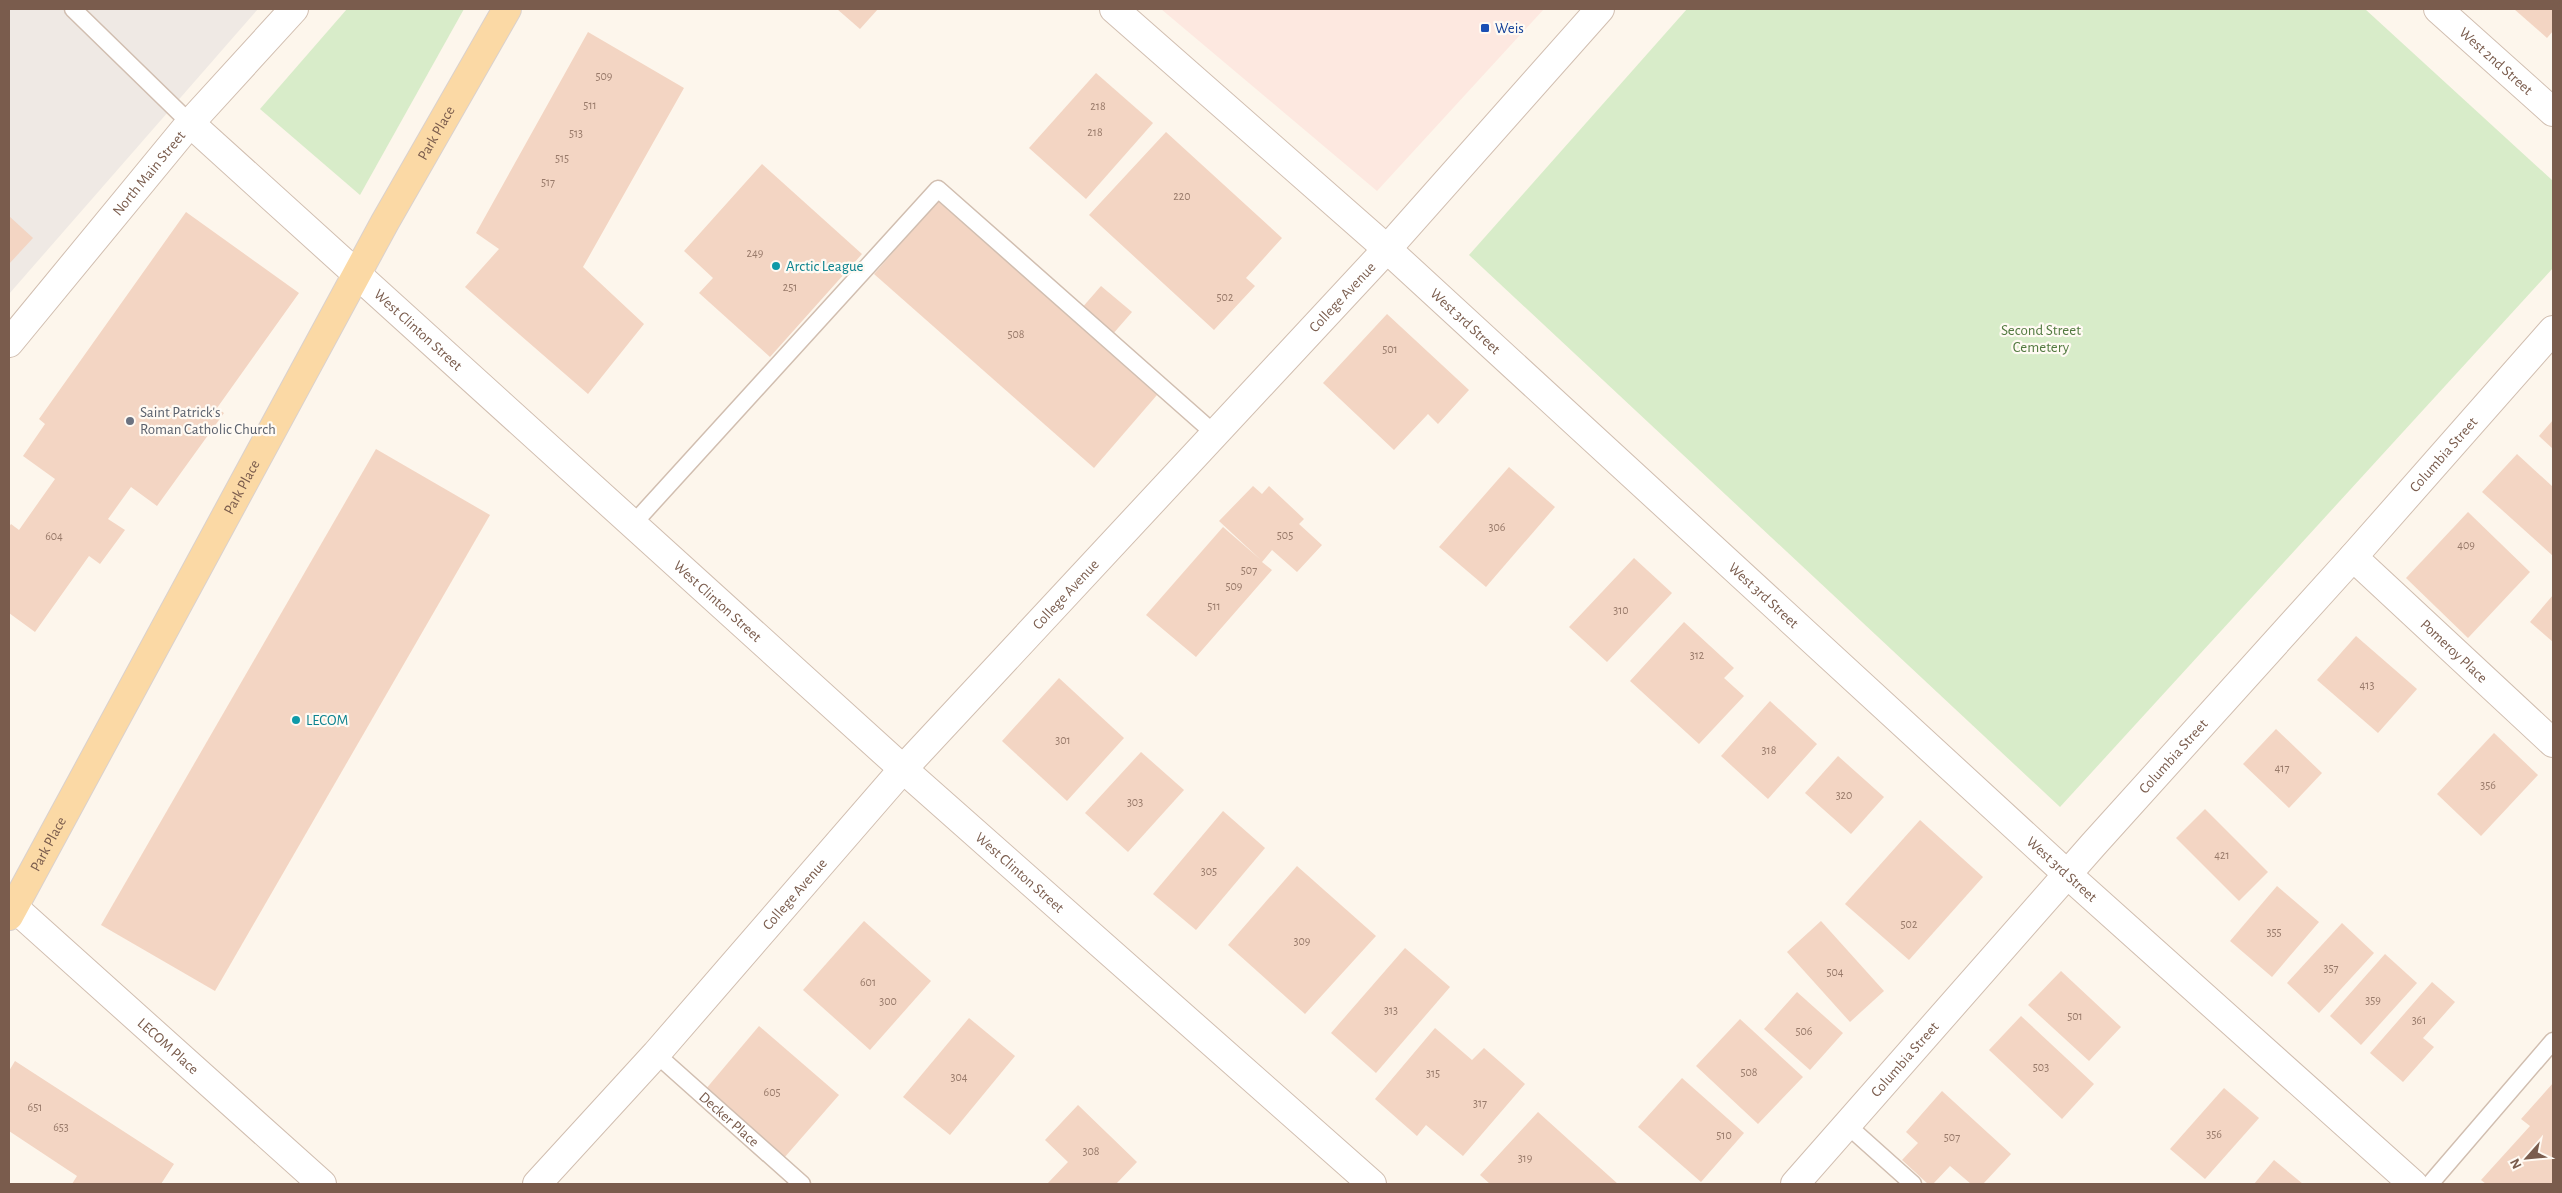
<svg xmlns="http://www.w3.org/2000/svg" width="2562" height="1193" font-family="'Alegreya Sans',sans-serif">
<style>
.commercial{fill:#fde8e0}
.industrial{fill:#efe9e4}
.green{fill:#d8ecc9}
.building{fill:#f3d5c3}
.lines{fill:none;stroke-linecap:round;stroke-linejoin:round}
.lane-casing{stroke:#d1beb0;stroke-width:19}
.street-casing{stroke:#d1beb0;stroke-width:30}
.primary-casing{stroke:#dad1cd;stroke-width:30}
.lane{stroke:#fff;stroke-width:16}
.street{stroke:#fff;stroke-width:28}
.primary{stroke:#fbd9a5;stroke-width:28}
.transit-dot{fill:#1a4fb4;stroke:#fffaf3;stroke-width:2}
.culture-dot{fill:#0f9aa8;stroke:#fffaf3;stroke-width:2}
.worship-dot{fill:#6b7280;stroke:#fffaf3;stroke-width:2}
.labels{text-anchor:middle;dominant-baseline:central;stroke-width:4.5;stroke-linejoin:round;paint-order:stroke}
.number-label{font-size:12px;fill:#987a6a}
.transit-label{font-size:15px;fill:#164399;stroke:#fffaf3;text-anchor:start}
.street-label{font-size:15px;fill:#7a5c4d;stroke:#fffaf3}
.culture-label{font-size:15px;fill:#0d838f;stroke:#fffaf3;text-anchor:start}
.park-label{font-size:15px;fill:#537a41;stroke:#fffaf3}
.worship-label{font-size:15px;fill:#5b616d;stroke:#fffaf3;text-anchor:start}
</style>
<rect width="100%" height="100%" fill="#fdf6ec"/>
<path class="commercial" d="M 1161,9 L 1544,9 L 1377,191 Z"/>
<path class="industrial" d="M 9,9 L 258,9 L 9,294 Z"/>
<g class="green">
<path d="M 347,9 L 464,9 L 360,195 L 260,109 Z"/>
<path d="M 1687,9 L 2365,9 L 2553,181 L 2553,268 L 2060,807 L 1469,255 Z"/>
</g>
<g class="building">
<path d="M 837,9 L 878,9 L 860,29 Z"/>
<path d="M 2514,9 L 2553,9 L 2553,31 L 2547,38 Z"/>
<path d="M 588,32 L 684,88 L 583,267 L 644,324 L 588,394 L 465,287 L 499,249 L 476,233 Z"/>
<path d="M 1096,73 L 1153,123 L 1086,199 L 1029,148 Z"/>
<path d="M 1166,132 L 1282,238 L 1246,278 L 1255,286 L 1214,330 L 1089,215 Z"/>
<path d="M 762,164 L 862,254 L 770,357 L 699,293 L 713,278 L 684,251 Z"/>
<path d="M 938,201 L 1157,395 L 1094,468 L 874,274 Z"/>
<path d="M 186,212 L 299,293 L 217,408 L 224,413 L 157,506 L 131,487 L 108,519 L 125,530 L 100,564 L 89,556 L 35,632 L 9,613 L 9,527 L 11,524 L 19,530 L 55,479 L 23,456 L 45,424 L 39,419 Z"/>
<path d="M 9,216 L 33,238 L 9,264 Z"/>
<path d="M 1101,286 L 1132,312 L 1112,335 L 1081,309 Z"/>
<path d="M 1387,314 L 1469,390 L 1438,424 L 1428,414 L 1394,450 L 1323,383 Z"/>
<path d="M 2553,420 L 2553,449 L 2539,436 Z"/>
<path d="M 376,449 L 490,515 L 215,991 L 101,925 Z"/>
<path d="M 2517,454 L 2553,487 L 2553,556 L 2482,492 Z"/>
<path d="M 1509,467 L 1555,507 L 1486,587 L 1439,547 Z"/>
<path d="M 1253,486 L 1262,494 L 1269,486 L 1304,519 L 1299,524 L 1322,545 L 1297,572 L 1272,550 L 1262,562 L 1272,570 L 1196,657 L 1146,615 L 1223,527 L 1261,560 L 1219,521 Z"/>
<path d="M 2468,512 L 2530,572 L 2468,638 L 2406,578 Z"/>
<path d="M 1634,558 L 1672,593 L 1607,662 L 1569,627 Z"/>
<path d="M 2553,595 L 2553,642 L 2530,622 Z"/>
<path d="M 1684,622 L 1734,668 L 1724,678 L 1744,696 L 1699,744 L 1630,681 Z"/>
<path d="M 2356,636 L 2417,689 L 2378,733 L 2317,680 Z"/>
<path d="M 1059,678 L 1124,738 L 1067,801 L 1002,741 Z"/>
<path d="M 1770,701 L 1817,744 L 1768,799 L 1721,756 Z"/>
<path d="M 2276,729 L 2322,773 L 2289,808 L 2243,764 Z"/>
<path d="M 2494,733 L 2538,775 L 2481,836 L 2437,794 Z"/>
<path d="M 1141,752 L 1184,790 L 1128,852 L 1085,813 Z"/>
<path d="M 1838,756 L 1884,797 L 1851,834 L 1805,793 Z"/>
<path d="M 2205,809 L 2268,872 L 2239,901 L 2176,838 Z"/>
<path d="M 1223,811 L 1265,848 L 1196,930 L 1153,894 Z"/>
<path d="M 1920,820 L 1983,877 L 1909,960 L 1845,904 Z"/>
<path d="M 1297,866 L 1376,936 L 1305,1014 L 1228,945 Z"/>
<path d="M 2277,886 L 2319,922 L 2272,977 L 2230,941 Z"/>
<path d="M 864,921 L 931,981 L 870,1050 L 803,990 Z"/>
<path d="M 1821,921 L 1884,991 L 1850,1022 L 1787,952 Z"/>
<path d="M 2342,923 L 2374,953 L 2319,1013 L 2287,983 Z"/>
<path d="M 1405,948 L 1450,987 L 1376,1073 L 1331,1033 Z"/>
<path d="M 2385,954 L 2417,983 L 2361,1045 L 2330,1016 Z"/>
<path d="M 2061,971 L 2121,1027 L 2089,1061 L 2028,1005 Z"/>
<path d="M 2432,982 L 2455,1002 L 2423,1038 L 2434,1047 L 2403,1082 L 2370,1053 Z"/>
<path d="M 1797,992 L 1843,1033 L 1810,1070 L 1764,1029 Z"/>
<path d="M 2021,1016 L 2094,1084 L 2062,1119 L 1989,1050 Z"/>
<path d="M 969,1018 L 1015,1056 L 950,1135 L 903,1097 Z"/>
<path d="M 1740,1019 L 1803,1077 L 1758,1124 L 1696,1066 Z"/>
<path d="M 759,1026 L 839,1095 L 784,1158 L 705,1090 Z"/>
<path d="M 1435,1028 L 1472,1060 L 1484,1048 L 1525,1084 L 1463,1156 L 1426,1125 L 1417,1136 L 1375,1099 Z"/>
<path d="M 15,1061 L 174,1164 L 161,1184 L 72,1184 L 77,1176 L 9,1131 L 9,1071 Z"/>
<path d="M 1682,1078 L 1744,1133 L 1701,1182 L 1638,1127 Z"/>
<path d="M 2553,1083 L 2553,1184 L 2486,1184 L 2481,1180 L 2530,1126 L 2521,1119 Z"/>
<path d="M 2224,1088 L 2259,1118 L 2205,1179 L 2170,1149 Z"/>
<path d="M 1942,1091 L 2011,1154 L 1983,1184 L 1971,1184 L 1950,1166 L 1933,1184 L 1928,1184 L 1902,1160 L 1918,1143 L 1906,1132 Z"/>
<path d="M 1078,1105 L 1137,1162 L 1116,1184 L 1047,1184 L 1068,1162 L 1045,1140 Z"/>
<path d="M 1538,1112 L 1569,1140 L 1618,1184 L 1490,1184 L 1480,1175 Z"/>
<path d="M 2274,1160 L 2303,1184 L 2254,1184 Z"/>
</g>
<g class="lines">
<defs>
<g id="lane">
<path d="M 73,9 L 190,123"/>
<path d="M 633,524 L 938,189 L 1215,434"/>
<path id="s1" d="M 656,1054 L 802,1184"/>
<path d="M 1847,1125 L 1913,1184"/>
<path d="M 2430,1184 L 2553,1041"/>
</g>
<g id="street">
<path id="s2" d="M 1114,9 L 1387,249 L 2067,874 L 2413,1184"/>
<path id="s3" d="M 2438,9 L 2553,112"/>
<path id="s4" d="M 190,123 L 903,769 L 1372,1184"/>
<path id="s5" d="M 9,343 L 190,123 L 294,9"/>
<path id="s6" d="M 2353,557 L 2553,743"/>
<path id="s7" d="M 9,903 L 322,1184"/>
<path id="s8" d="M 537,1184 L 656,1054 L 903,769 L 1387,249 L 1600,9"/>
<path id="s9" d="M 1795,1184 L 2093,845 L 2353,557 L 2553,330"/>
</g>
<g id="primary">
<path id="s10" d="M 9,916 L 385,222 L 507,9"/>
</g>
</defs>
<use href="#lane" class="lane-casing"/>
<use href="#street" class="street-casing"/>
<use href="#primary" class="primary-casing"/>
<use href="#lane" class="lane"/>
<use href="#street" class="street"/>
<use href="#primary" class="primary"/>
</g>
<rect class="transit-dot" x="1480" y="23" width="10" height="10" rx="2.5"/>
<g class="culture-dot">
<circle cx="776" cy="266" r="5"/>
<circle cx="296" cy="720" r="5"/>
</g>
<circle class="worship-dot" cx="130" cy="421" r="5"/>
<g class="labels">
<g class="number-label">
<text x="604" y="76">509</text>
<text x="590" y="105">511</text>
<text x="1098" y="106">218</text>
<text x="1095" y="132">218</text>
<text x="576" y="133">513</text>
<text x="562" y="158">515</text>
<text x="548" y="182">517</text>
<text x="1182" y="196">220</text>
<text x="755" y="253">249</text>
<text x="790" y="287">251</text>
<text x="1225" y="297">502</text>
<text x="1016" y="334">508</text>
<text x="1390" y="349">501</text>
<text x="1497" y="527">306</text>
<text x="1285" y="535">505</text>
<text x="54" y="536">604</text>
<text x="2466" y="545">409</text>
<text x="1249" y="570">507</text>
<text x="1234" y="586">509</text>
<text x="1214" y="606">511</text>
<text x="1621" y="610">310</text>
<text x="1697" y="655">312</text>
<text x="2367" y="685">413</text>
<text x="1063" y="740">301</text>
<text x="1769" y="750">318</text>
<text x="2282" y="768">417</text>
<text x="2488" y="785">356</text>
<text x="1844" y="795">320</text>
<text x="1135" y="802">303</text>
<text x="2222" y="855">421</text>
<text x="1209" y="871">305</text>
<text x="1909" y="924">502</text>
<text x="2274" y="932">355</text>
<text x="1302" y="941">309</text>
<text x="2331" y="968">357</text>
<text x="1835" y="972">504</text>
<text x="868" y="982">601</text>
<text x="2373" y="1000">359</text>
<text x="888" y="1001">300</text>
<text x="1391" y="1010">313</text>
<text x="2075" y="1016">501</text>
<text x="2419" y="1020">361</text>
<text x="1804" y="1031">506</text>
<text x="2041" y="1067">503</text>
<text x="1749" y="1072">508</text>
<text x="1433" y="1073">315</text>
<text x="959" y="1077">304</text>
<text x="772" y="1092">605</text>
<text x="1480" y="1103">317</text>
<text x="35" y="1107">651</text>
<text x="61" y="1127">653</text>
<text x="2214" y="1134">356</text>
<text x="1724" y="1135">510</text>
<text x="1952" y="1137">507</text>
<text x="1091" y="1151">308</text>
<text x="1525" y="1158">319</text>
</g>
<g class="transit-label">
<text x="1495" y="28">Weis</text>
</g>
<g class="street-label">
<text stroke="none"><textPath href="#s3" startOffset="78">West 2nd Street</textPath></text>
<text stroke="none"><textPath href="#s10" startOffset="892">Park Place</textPath></text>
<text stroke="none"><textPath href="#s5" startOffset="220">North Main Street</textPath></text>
<text stroke="none"><textPath href="#s8" startOffset="1198">College Avenue</textPath></text>
<text stroke="none"><textPath href="#s2" startOffset="470">West 3rd Street</textPath></text>
<text stroke="none"><textPath href="#s4" startOffset="308">West Clinton Street</textPath></text>
<text stroke="none"><textPath href="#s9" startOffset="976">Columbia Street</textPath></text>
<text stroke="none"><textPath href="#s10" startOffset="488">Park Place</textPath></text>
<text stroke="none"><textPath href="#s8" startOffset="792">College Avenue</textPath></text>
<text stroke="none"><textPath href="#s2" startOffset="875">West 3rd Street</textPath></text>
<text stroke="none"><textPath href="#s4" startOffset="712">West Clinton Street</textPath></text>
<text stroke="none"><textPath href="#s6" startOffset="138">Pomeroy Place</textPath></text>
<text stroke="none"><textPath href="#s9" startOffset="571">Columbia Street</textPath></text>
<text stroke="none"><textPath href="#s10" startOffset="82">Park Place</textPath></text>
<text stroke="none"><textPath href="#s2" startOffset="1280">West 3rd Street</textPath></text>
<text stroke="none"><textPath href="#s4" startOffset="1118">West Clinton Street</textPath></text>
<text stroke="none"><textPath href="#s8" startOffset="388">College Avenue</textPath></text>
<text stroke="none"><textPath href="#s7" startOffset="214">LECOM Place</textPath></text>
<text stroke="none"><textPath href="#s9" startOffset="166">Columbia Street</textPath></text>
<text stroke="none"><textPath href="#s1" startOffset="98">Decker Place</textPath></text>
</g>
<g class="culture-label">
<text x="786" y="266">Arctic League</text>
<text x="306" y="720">LECOM</text>
</g>
<g class="park-label">
<text x="2041" y="330">Second Street<tspan x="2041" dy="17">Cemetery</tspan></text>
</g>
<g class="worship-label">
<text x="140" y="412">Saint Patrick's<tspan x="140" dy="17">Roman Catholic Church</tspan></text>
</g>
</g>
<rect width="2562" height="1193" fill="none" stroke="#7a5c4d" stroke-width="20"/>
<g transform="translate(2527 1158) rotate(243)" stroke="#fffaf3" stroke-width="4" paint-order="stroke">
<path d="M0-4L9 19L0 12L-9 19Z" fill="#7a5c4d"/>
<text y="-8" font-size="14" font-weight="bold" text-anchor="middle" fill="#7a5c4d">N</text>
</g>
</svg>
